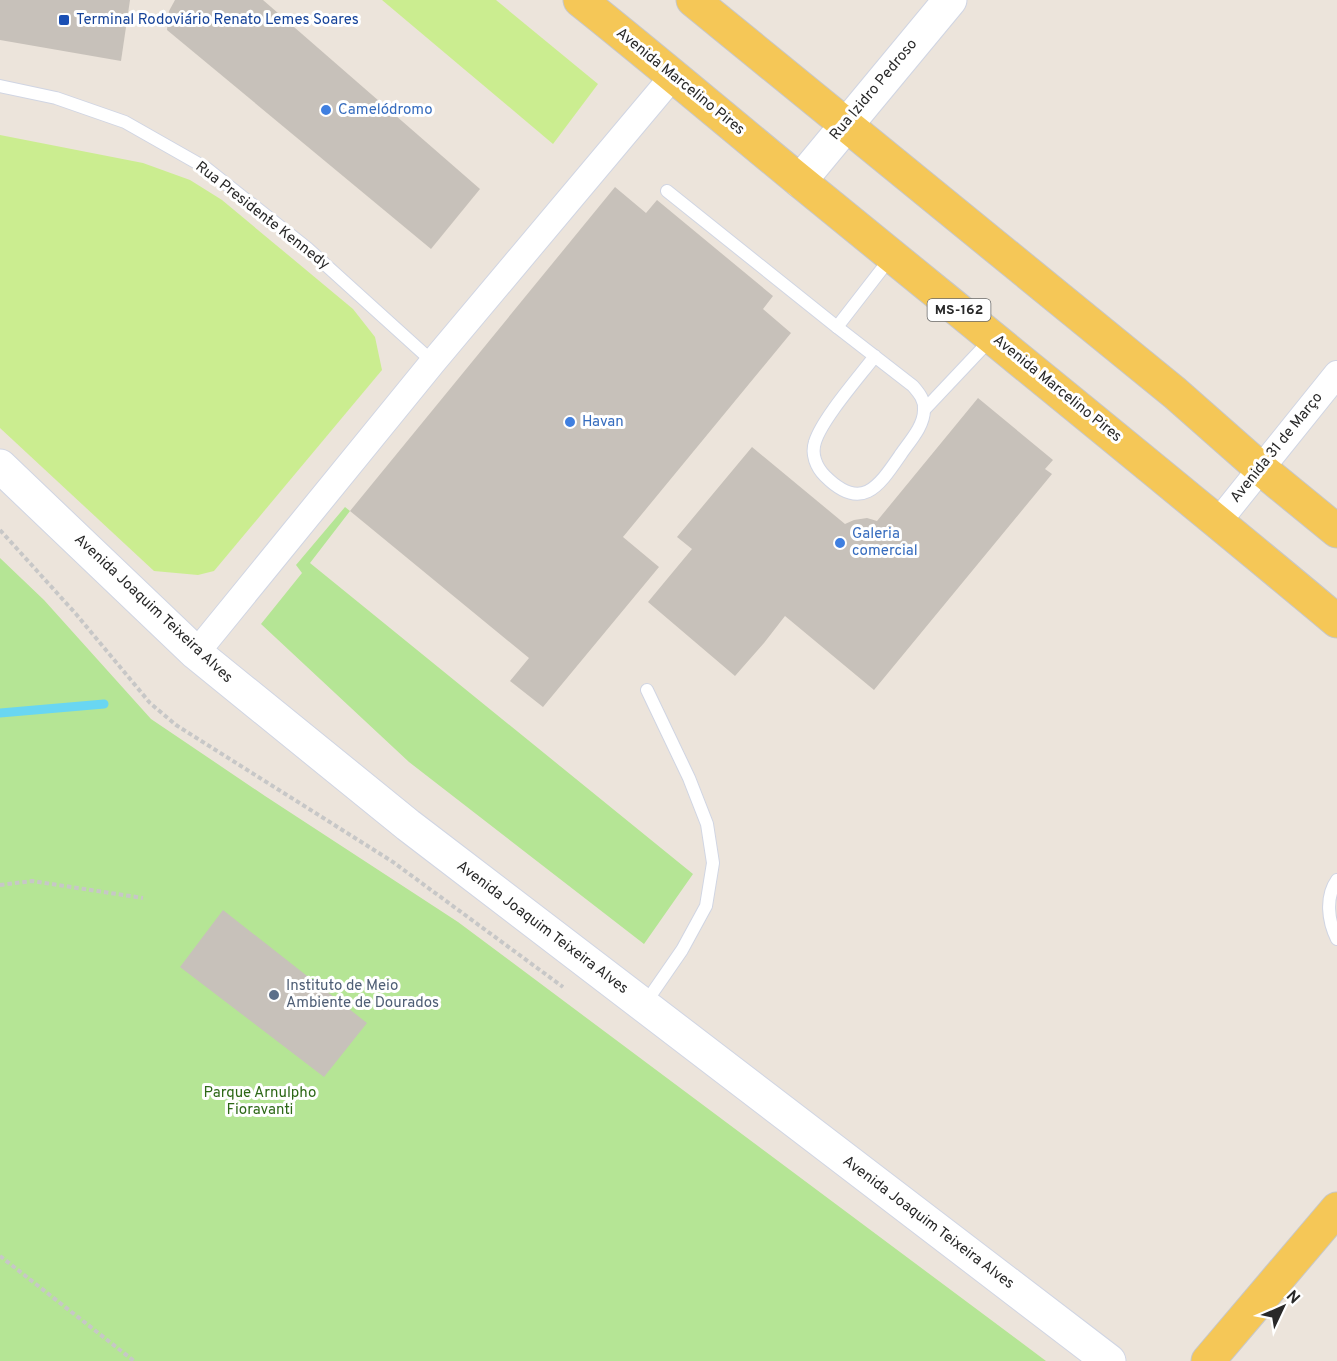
<svg xmlns="http://www.w3.org/2000/svg" width="1337" height="1361" font-family="Overpass,sans-serif">
<style>
.green{fill:#b5e595}
.pitch{fill:#cbed90}
.lines{fill:none;stroke-linecap:round;stroke-linejoin:round}
.stream{stroke:#69d6f2;stroke-width:9}
.building{fill:#c7c1ba}
.lane-casing{stroke:#d0d5e3;stroke-width:14}
.street-casing{stroke:#d0d5e3;stroke-width:28}
.secondary-casing{stroke:#d0d5e3;stroke-width:35}
.primary-casing{stroke:#c7c7c7;stroke-width:35}
.path{stroke:#c7c7c7;stroke-width:4;stroke-dasharray:4.5 3;stroke-linecap:butt}
.lane{stroke:#fff;stroke-width:12}
.street{stroke:#fff;stroke-width:26}
.secondary{stroke:#fff;stroke-width:33}
.primary{stroke:#f5c757;stroke-width:33}
.transit-dot{fill:#1a4fb4;stroke:#fff;stroke-width:2}
.shop-dot{fill:#3f7fe0;stroke:#fff;stroke-width:2}
.service-dot{fill:#5c6f8a;stroke:#fff;stroke-width:2}
.labels{text-anchor:middle;dominant-baseline:central;stroke-width:6;stroke-linejoin:round;paint-order:stroke}
.shield{fill:#fff;stroke:#696969;stroke-width:1.5}
.shield-label{font-size:14px;font-weight:bold;fill:#292929}
.transit-label{font-size:15px;fill:#164399;stroke:#fff;text-anchor:start}
.street-label{font-size:15px;fill:#292929;stroke:#fff}
.shop-label{font-size:15px;fill:#366cbe;stroke:#fff;text-anchor:start}
.service-label{font-size:15px;fill:#4e5e75;stroke:#fff;text-anchor:start}
.park-label{font-size:15px;fill:#2d6817;stroke:#fff}
</style>
<rect width="100%" height="100%" fill="#ece4db"/>
<g class="green">
<path d="M 345,507 L 350,511 L 310,563 L 693,874 L 644,944 L 409,762 L 261,624 L 302,573 L 296,565 Z"/>
<path d="M 0,558 L 44,600 L 151,719 L 265,796 L 458,922 L 1046,1361 L 0,1361 Z"/>
</g>
<g class="pitch">
<path d="M 382,0 L 496,0 L 598,84 L 553,144 Z"/>
<path d="M 0,135 L 143,163 L 190,180 L 222,200 L 353,309 L 375,337 L 382,370 L 214,571 L 198,575 L 154,571 L 0,428 Z"/>
</g>
<g class="lines">
<path class="stream" d="M 0,713 L 104,704"/>
</g>
<g class="building">
<path d="M 0,0 L 130,0 L 121,61 L 0,40 Z"/>
<path d="M 175,0 L 263,0 L 480,189 L 431,249 L 167,30 L 169,11 Z"/>
<path d="M 615,187 L 646,213 L 657,200 L 773,296 L 763,309 L 791,333 L 623,537 L 659,567 L 543,707 L 510,681 L 529,658 L 350,511 Z"/>
<path d="M 978,398 L 1053,460 L 1045,469 L 1052,474 L 874,690 L 785,616 L 764,643 L 735,676 L 648,602 L 692,549 L 677,537 L 752,447 L 845,524 L 854,520 L 867,518 L 877,521 Z"/>
<path d="M 223,910 L 367,1023 L 324,1077 L 180,967 Z"/>
</g>
<g class="lines">
<defs>
<g id="lane">
<path d="M 0,86 L 56,98 L 125,122 L 206,168 L 307,248 L 433,362"/>
<path d="M 667,191 L 837,327 L 892,256"/>
<path d="M 837,327 L 913,386 C 919,393 925,400 924,410 C 924,426 910,441 901,454 C 879,486 862,513 825,476 C 816,467 811,454 815,442 C 822,419 859,377 875,356"/>
<path d="M 925,409 L 992,338"/>
<path d="M 1337,880 C 1325,897 1328,921 1337,939"/>
<path d="M 644,1005 L 682,950 L 706,906 L 713,863 L 707,824 L 689,778 L 647,690"/>
</g>
<g id="street">
<path d="M 1218,522 L 1337,374"/>
<path d="M 196,653 L 433,362 L 674,75"/>
</g>
<g id="secondary">
<path d="M 800,181 L 950,0"/>
<path d="M 0,466 L 196,653 L 408,825 L 1109,1361"/>
</g>
<g id="primary">
<path d="M 580,0 C 654,59 727,121 800,181 C 980,328 1160,473 1337,621"/>
<path d="M 693,0 L 1175,393 L 1260,468 L 1337,531"/>
<path d="M 1208,1361 L 1337,1209"/>
</g>
</defs>
<use href="#lane" class="lane-casing"/>
<use href="#street" class="street-casing"/>
<use href="#secondary" class="secondary-casing"/>
<use href="#primary" class="primary-casing"/>
<g class="path">
<path d="M 0,530 L 76,614 L 150,703 L 176,725 L 393,862 L 563,987"/>
<path d="M 0,885 L 32,881 L 143,898"/>
<path d="M 0,1256 L 134,1361"/>
</g>
<use href="#lane" class="lane"/>
<use href="#street" class="street"/>
<use href="#secondary" class="secondary"/>
<use href="#primary" class="primary"/>
</g>
<rect class="transit-dot" x="58" y="14" width="12" height="12" rx="3"/>
<g class="shop-dot">
<circle cx="326" cy="110" r="6"/>
<circle cx="570" cy="422" r="6"/>
<circle cx="840" cy="543" r="6"/>
</g>
<circle class="service-dot" cx="274" cy="995" r="6"/>
<g class="labels">
<rect class="shield" x="927.5" y="299" width="63" height="22" rx="4.5"/>
<g class="shield-label">
<text x="959" y="310">MS-162</text>
</g>
<g class="transit-label">
<text x="76" y="20">Terminal Rodoviário Renato Lemes Soares</text>
</g>
<g class="street-label">
<text transform="translate(680 82) rotate(39)">Avenida Marcelino Pires</text>
<text transform="translate(874 90) rotate(-50)">Rua Izidro Pedroso</text>
<text transform="translate(262 216) rotate(38)">Rua Presidente Kennedy</text>
<text transform="translate(1057 389) rotate(39)">Avenida Marcelino Pires</text>
<text transform="translate(1277 448) rotate(-51)">Avenida 31 de Março</text>
<text transform="translate(153 609) rotate(43)">Avenida Joaquim Teixeira Alves</text>
<text transform="translate(542 928) rotate(37)">Avenida Joaquim Teixeira Alves</text>
<text transform="translate(928 1223) rotate(37)">Avenida Joaquim Teixeira Alves</text>
</g>
<g class="shop-label">
<text x="338" y="110">Camelódromo</text>
<text x="582" y="422">Havan</text>
<text x="852" y="534">Galeria<tspan x="852" dy="17">comercial</tspan></text>
</g>
<g class="service-label">
<text x="286" y="986">Instituto de Meio<tspan x="286" dy="17">Ambiente de Dourados</tspan></text>
</g>
<g class="park-label">
<text x="260" y="1093">Parque Arnulpho<tspan x="260" dy="17">Fioravanti</tspan></text>
</g>
</g>
<g transform="translate(1283 1307) rotate(46)" stroke="#ffffff" stroke-width="4.5" paint-order="stroke">
<path d="M0-4.5L10 22L0 15L-10 22Z" fill="#292929"/>
<text y="-9" font-size="16" font-weight="bold" text-anchor="middle" fill="#292929">N</text>
</g>
</svg>
